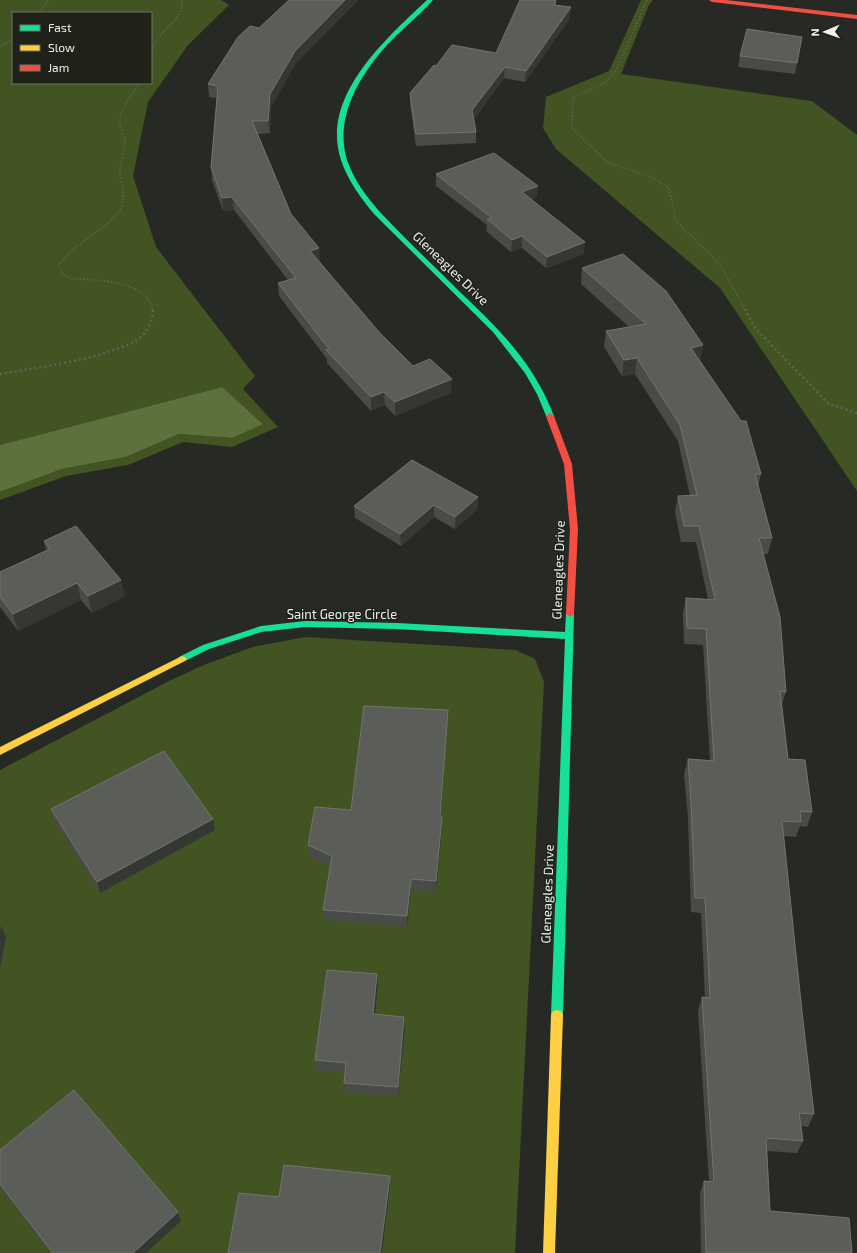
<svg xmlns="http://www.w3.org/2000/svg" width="857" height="1253" font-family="'Exo 2',sans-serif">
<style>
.green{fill:#425422;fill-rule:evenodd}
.water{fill:#5d713c}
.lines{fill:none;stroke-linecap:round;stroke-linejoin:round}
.path-far1{stroke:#60635d;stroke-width:1.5;stroke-dasharray:1.5 2;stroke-linecap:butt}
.path{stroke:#60635d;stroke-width:2.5;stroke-dasharray:2 3;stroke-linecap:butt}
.fast{fill:#16e098;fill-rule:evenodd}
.slow{fill:#ffcf43;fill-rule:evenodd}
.jam{fill:#f24e42;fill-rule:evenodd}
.wall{fill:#494b47}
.shaded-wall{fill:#343732}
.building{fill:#5b5d59;stroke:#727470}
.labels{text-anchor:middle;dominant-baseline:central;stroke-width:3;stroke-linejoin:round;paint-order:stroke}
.street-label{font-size:13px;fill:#eef1ea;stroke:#1e2219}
</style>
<rect width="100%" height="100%" fill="#272a24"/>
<g class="green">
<path d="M 0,0 L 221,0 L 229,5 L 188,45 L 148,102 L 133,176 L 156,247 L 255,376 L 243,389 L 278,427 L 232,447 L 183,442 L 128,465 L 66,476 L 0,500 L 0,492 L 62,469 L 126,457 L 179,434 L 232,438 L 222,387 L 0,445 ZM 13,13 L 151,13 L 151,83 L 13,83 Z"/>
<path d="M 641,0 L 653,0 L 649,5 L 621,74 L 812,101 L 857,135 L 857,491 L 720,288 L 556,149 L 543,128 L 546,97 L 609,71 Z"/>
<path d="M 305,637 L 516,650 L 535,659 L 544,682 L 515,1253 L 0,1253 L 0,770 L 169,681 L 206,664 L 253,647 Z"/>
</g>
<path class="water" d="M 222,387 L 263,424 L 232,438 L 179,434 L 126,457 L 62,469 L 0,492 L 0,445 Z"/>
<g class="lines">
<g class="path-far1">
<path d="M 647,0 L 615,73 L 603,84 L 573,97 L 572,128 L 607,162 L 651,177 L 669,188 L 676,221 L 720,264 L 745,310"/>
<path d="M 39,13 L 48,0"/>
<path d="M 0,47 L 13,38"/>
<path d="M 151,55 C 153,49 155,42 159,37 C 168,25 183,18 182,0"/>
<path d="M 140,83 C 133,94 118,109 120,124 C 121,131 125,137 125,144 C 124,154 119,165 120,175 C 121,185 126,195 122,205 C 114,228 74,240 59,266 L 62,273 L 68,278 C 93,281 146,278 153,310"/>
</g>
<g class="path">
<path d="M 745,309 L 755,328 L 829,404 L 857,413"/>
<path d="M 0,374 C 38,367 78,363 114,350 C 122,347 130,345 137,340 C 147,333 153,321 153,309"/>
</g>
<g class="fast">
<path d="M 427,0 L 433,0 C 419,16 402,29 387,45 C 360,75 334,117 347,160 C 354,180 366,196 379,211 C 405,239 432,264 459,291 C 499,329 534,363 554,416 L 553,418 L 547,418 L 537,394 L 525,373 L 493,332 L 374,214 C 361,198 348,181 341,160 C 320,96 386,39 427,0 Z"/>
<path d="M 570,611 L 574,614 L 563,1015 L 561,1019 L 557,1020 L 553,1019 L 551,1015 L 565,639 L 397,629 L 305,627 L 261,632 L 209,649 L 185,661 L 179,661 L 177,659 L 179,657 L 203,645 L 261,626 L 305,621 L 397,623 L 565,632 L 566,614 Z"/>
</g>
<g class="slow">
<path d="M 182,656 L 185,657 L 187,659 L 185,661 L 0,755 L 0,747 Z"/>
<path d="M 557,1010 L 561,1011 L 563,1015 L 555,1253 L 543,1253 L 551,1015 L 553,1011 Z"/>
</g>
<g class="jam">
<path d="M 709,0 L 726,0 L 857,15 L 857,19 L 712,2 Z"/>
<path d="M 550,413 L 554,416 L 572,464 L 578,529 L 574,614 L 570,617 L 566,614 L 570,529 L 564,464 L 546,416 Z"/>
</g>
</g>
<g class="wall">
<path d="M 289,0 L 358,0 L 296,63 L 271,107 L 270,133 L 258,134 L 291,214 L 320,261 L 319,261 L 379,332 L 413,366 L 451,393 L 395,416 L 385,405 L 371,411 L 327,363 L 327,359 L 279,296 L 278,283 L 288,280 L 234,210 L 223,211 L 212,180 L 211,167 L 217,98 L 209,97 L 208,84 L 259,28 Z"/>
<path d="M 556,0 L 556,5 L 570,18 L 525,82 L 504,78 L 474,119 L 476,132 L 476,143 L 416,146 L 410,104 L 410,93 L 436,66 L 496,53 Z"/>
<path d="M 802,37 L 795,74 L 738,67 L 740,56 Z"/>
<path d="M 436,174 L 537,197 L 531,200 L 584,254 L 546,268 L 522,248 L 511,252 L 486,231 L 487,225 L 436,186 Z"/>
<path d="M 582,268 L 703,345 L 700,361 L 761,474 L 758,487 L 772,538 L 768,554 L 763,554 L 786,692 L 781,707 L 788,759 L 812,812 L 807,827 L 800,826 L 796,837 L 784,836 L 802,1012 L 814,1114 L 808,1127 L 801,1126 L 803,1141 L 797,1153 L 767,1151 L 770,1211 L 852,1253 L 701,1253 L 700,1193 L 704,1181 L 709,1182 L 698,1011 L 702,997 L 705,998 L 701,913 L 691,912 L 688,818 L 684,774 L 688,759 L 710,760 L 703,645 L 684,644 L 683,613 L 686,598 L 708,599 L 696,542 L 681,542 L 675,512 L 678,496 L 690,496 L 678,441 L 635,374 L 622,376 L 604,347 L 606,331 L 629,327 L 581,284 Z"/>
<path d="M 412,460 L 478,509 L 455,529 L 434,517 L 401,546 L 355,518 L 354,506 Z"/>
<path d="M 44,541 L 125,596 L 92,613 L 81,600 L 18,631 L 0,607 L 0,572 L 46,550 Z"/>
<path d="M 448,710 L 447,722 L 441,817 L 442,828 L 436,892 L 411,890 L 407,927 L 324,920 L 323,910 L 330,866 L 309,856 L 308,845 L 351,810 Z"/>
<path d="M 51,809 L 213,819 L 215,830 L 100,893 L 54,821 Z"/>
<path d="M 377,974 L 378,984 L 375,1015 L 404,1017 L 405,1027 L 398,1096 L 345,1093 L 344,1083 L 345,1072 L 316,1070 L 315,1060 Z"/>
<path d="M 0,1150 L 178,1212 L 181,1221 L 146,1253 L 51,1253 L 0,1187 Z"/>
</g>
<g class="shaded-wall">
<path d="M 345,0 L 358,0 L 296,63 L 271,107 L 270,133 L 268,121 L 270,94 L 295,51 Z"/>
<path d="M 571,7 L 570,18 L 525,82 L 526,71 Z"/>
<path d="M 505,67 L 504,78 L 472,121 L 472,110 Z"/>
<path d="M 538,186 L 537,197 L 521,204 L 522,192 Z"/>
<path d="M 232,197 L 234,210 L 223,211 L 222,198 Z"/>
<path d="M 522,236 L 522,248 L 511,252 L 512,240 Z"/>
<path d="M 585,242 L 584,254 L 546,268 L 547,257 Z"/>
<path d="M 319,248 L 320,261 L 311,264 L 310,251 Z"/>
<path d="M 703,345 L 700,361 L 691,348 Z"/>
<path d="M 637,358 L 635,374 L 622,376 L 624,360 Z"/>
<path d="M 452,379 L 451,393 L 395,416 L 395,402 Z"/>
<path d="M 384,392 L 385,405 L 371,411 L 371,397 Z"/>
<path d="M 478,497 L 478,509 L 455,529 L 455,517 Z"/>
<path d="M 434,505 L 434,517 L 401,546 L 400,534 Z"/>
<path d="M 121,580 L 125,596 L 92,613 L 88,596 Z"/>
<path d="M 77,583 L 81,600 L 18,631 L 13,614 Z"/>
<path d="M 448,710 L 447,722 L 440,828 L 440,817 Z"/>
<path d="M 442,817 L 442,828 L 436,892 L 436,881 Z"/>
<path d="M 213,819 L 215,830 L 100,893 L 97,882 Z"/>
<path d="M 411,879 L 411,890 L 407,927 L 407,916 Z"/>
<path d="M 1,926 L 6,936 L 0,968 L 0,932 Z"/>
<path d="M 377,974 L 378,984 L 374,1025 L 373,1014 Z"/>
<path d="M 404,1017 L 405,1027 L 398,1096 L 398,1087 Z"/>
<path d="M 390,1176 L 390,1185 L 382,1253 L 380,1253 Z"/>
<path d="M 178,1212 L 181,1221 L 146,1253 L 133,1253 Z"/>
</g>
<g class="building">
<path d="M 289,0 L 345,0 L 295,51 L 270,94 L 268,121 L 252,121 L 291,214 L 319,248 L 310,251 L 379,332 L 413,366 L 430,359 L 452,379 L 395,402 L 384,392 L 371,397 L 326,350 L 329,349 L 278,283 L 296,278 L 232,197 L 222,198 L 211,167 L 218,86 L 208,84 L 238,37 L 250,26 L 259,28 Z"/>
<path d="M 520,0 L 556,0 L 554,5 L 571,7 L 526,71 L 505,67 L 472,110 L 476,132 L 416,134 L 410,93 L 434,65 L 436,66 L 452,45 L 496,53 Z"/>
<path d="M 747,29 L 802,37 L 797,63 L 740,56 Z"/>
<path d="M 494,153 L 538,186 L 522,192 L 585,242 L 547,257 L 522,236 L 512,240 L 487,219 L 492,218 L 436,174 Z"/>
<path d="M 623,254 L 666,291 L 703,345 L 691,348 L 741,421 L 746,421 L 761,474 L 755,474 L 772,538 L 759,538 L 780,617 L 786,692 L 780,691 L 788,759 L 805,760 L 812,812 L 800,811 L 801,822 L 782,821 L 802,1012 L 814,1114 L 799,1113 L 803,1141 L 766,1138 L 770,1211 L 849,1218 L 852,1253 L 706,1253 L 704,1181 L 714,1182 L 702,997 L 710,998 L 705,898 L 695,898 L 691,803 L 688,759 L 714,761 L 706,629 L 687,628 L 686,598 L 715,600 L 699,526 L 684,526 L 678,496 L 697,495 L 680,425 L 637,358 L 624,360 L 606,331 L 646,324 L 582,268 Z"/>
<path d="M 412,460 L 478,497 L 455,517 L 434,505 L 400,534 L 354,506 Z"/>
<path d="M 76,526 L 121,580 L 88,596 L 77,583 L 13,614 L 0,597 L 0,572 L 50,549 L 44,541 Z"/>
<path d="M 364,706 L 448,710 L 440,817 L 442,817 L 436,881 L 411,879 L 407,916 L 323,910 L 332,856 L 308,845 L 315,807 L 351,810 Z"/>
<path d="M 164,751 L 213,819 L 97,882 L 51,809 Z"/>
<path d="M 327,970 L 377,974 L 373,1014 L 404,1017 L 398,1087 L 344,1083 L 346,1063 L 315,1060 Z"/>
<path d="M 74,1090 L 178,1212 L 133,1253 L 52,1253 L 52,1252 L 0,1184 L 0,1150 Z"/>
<path d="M 284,1165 L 390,1176 L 380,1253 L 228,1253 L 239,1193 L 279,1197 Z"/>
</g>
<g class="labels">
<g class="street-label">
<text transform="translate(451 268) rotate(44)">Gleneagles Drive</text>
<text transform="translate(558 570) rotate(-88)">Gleneagles Drive</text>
<text x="342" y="614">Saint George Circle</text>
<text transform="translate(547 894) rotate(-88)">Gleneagles Drive</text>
</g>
</g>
<rect x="12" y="12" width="140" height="72" fill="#1e2219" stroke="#71756d"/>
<rect x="20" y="25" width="20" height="6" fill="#16e098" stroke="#71756d"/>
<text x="48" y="32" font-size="12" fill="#eef1ea">Fast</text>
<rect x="20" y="45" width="20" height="6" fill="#ffcf43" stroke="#71756d"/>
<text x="48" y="52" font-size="12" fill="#eef1ea">Slow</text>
<rect x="20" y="65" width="20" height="6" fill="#f24e42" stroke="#71756d"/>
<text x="48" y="72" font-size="12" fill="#eef1ea">Jam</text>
<g transform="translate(825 32) rotate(268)" stroke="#1e2219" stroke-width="3" paint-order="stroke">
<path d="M0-3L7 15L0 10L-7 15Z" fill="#eef1ea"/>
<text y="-6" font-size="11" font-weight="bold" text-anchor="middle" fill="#eef1ea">N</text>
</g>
</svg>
